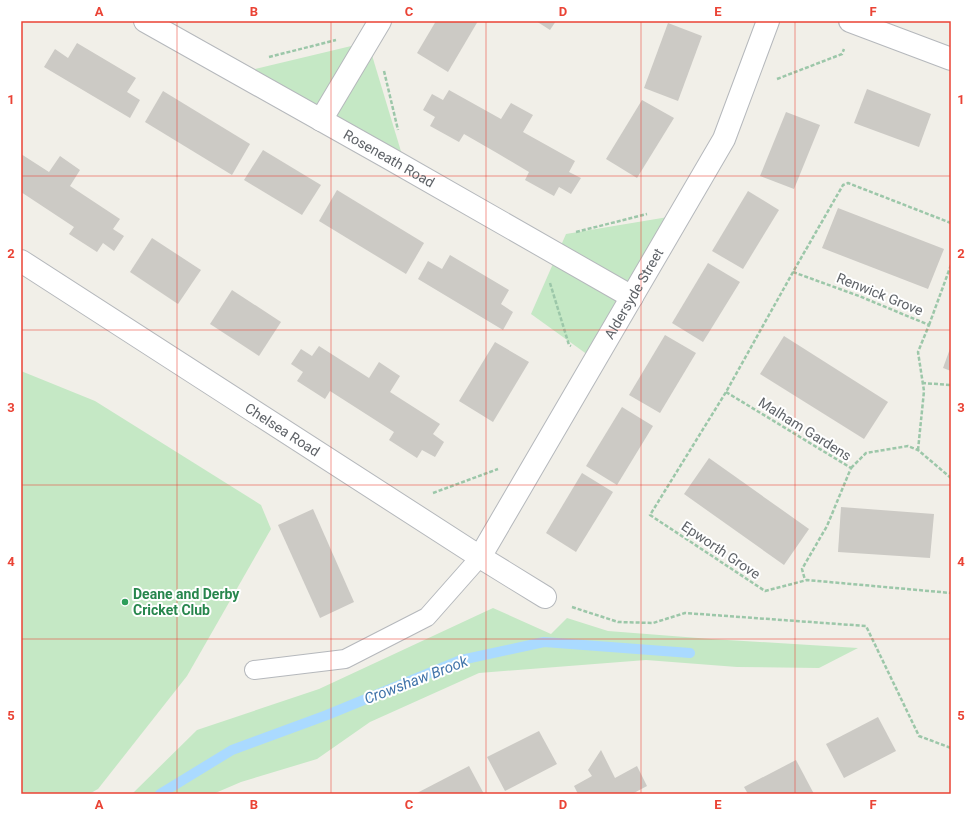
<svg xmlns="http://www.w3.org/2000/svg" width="972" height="815" font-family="Roboto,sans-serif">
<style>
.green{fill:#c5e8c5}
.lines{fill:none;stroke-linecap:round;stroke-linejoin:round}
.stream{stroke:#aadaff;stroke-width:10}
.building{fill:#cccac5}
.service-casing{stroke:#b5b8bc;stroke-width:20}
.minor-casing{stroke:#b5b8bc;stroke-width:24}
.path{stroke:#9cc7a9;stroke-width:2.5;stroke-dasharray:4 2;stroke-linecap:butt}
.service{stroke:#fff;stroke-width:18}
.minor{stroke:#fff;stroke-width:22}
.grid{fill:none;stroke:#ea4335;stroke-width:1;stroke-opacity:0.55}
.leisure-dot{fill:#2e9e5b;stroke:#fff;stroke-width:1.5}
.labels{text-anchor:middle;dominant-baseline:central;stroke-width:4;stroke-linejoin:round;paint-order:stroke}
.street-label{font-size:14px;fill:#5f6368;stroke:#fff}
.leisure-label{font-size:14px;font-weight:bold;fill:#27864d;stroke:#fff;text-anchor:start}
.water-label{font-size:15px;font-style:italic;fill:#4174aa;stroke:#fff}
.neatline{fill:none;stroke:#ea4335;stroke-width:1.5}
.grid-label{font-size:13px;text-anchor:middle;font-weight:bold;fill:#ea4335}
</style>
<rect width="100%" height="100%" fill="#f1efe8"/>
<g class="green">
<path d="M 368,42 L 406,168 L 238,73 Z"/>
<path d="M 680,215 L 595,360 L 531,314 L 566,234 Z"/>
<path d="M 21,371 L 95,401 L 261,505 L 271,529 L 187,676 L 98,789 L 89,794 L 21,794 Z"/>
<path d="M 493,608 L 551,634 L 567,618 L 608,631 L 711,639 L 858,648 L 819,668 L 737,667 L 646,660 L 479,673 L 370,722 L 317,759 L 241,782 L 213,794 L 132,794 L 197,730 L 319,689 Z"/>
</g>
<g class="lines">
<path class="stream" d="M 160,794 L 232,750 L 327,715 L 461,660 L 544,642 L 690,653"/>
</g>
<g class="building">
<path d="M 436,21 L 478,21 L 448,72 L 417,53 Z"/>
<path d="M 536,21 L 556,21 L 550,30 Z"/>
<path d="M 668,23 L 702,36 L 678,101 L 644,88 Z"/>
<path d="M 77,43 L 136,78 L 127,92 L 140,100 L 130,118 L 44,67 L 55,49 L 68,58 Z"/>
<path d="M 867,89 L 931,114 L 919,147 L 854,123 Z"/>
<path d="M 449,90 L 501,119 L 511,103 L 533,115 L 523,132 L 575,161 L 569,172 L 581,178 L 571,194 L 559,187 L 554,196 L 525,180 L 529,172 L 497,153 L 464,134 L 459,142 L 430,126 L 435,117 L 423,110 L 432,94 L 443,100 Z"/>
<path d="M 163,91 L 250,144 L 232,175 L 145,122 Z"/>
<path d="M 642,100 L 674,118 L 637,178 L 606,159 Z"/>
<path d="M 786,112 L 820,125 L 794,189 L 760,176 Z"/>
<path d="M 263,150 L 321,185 L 302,215 L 244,180 Z"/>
<path d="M 21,154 L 49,172 L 60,156 L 80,170 L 70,186 L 120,219 L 113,229 L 124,236 L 114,251 L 103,243 L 97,252 L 69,234 L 74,227 L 21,192 Z"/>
<path d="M 337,190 L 424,243 L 406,274 L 319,221 Z"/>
<path d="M 748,191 L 779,210 L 743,269 L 712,251 Z"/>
<path d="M 838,208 L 944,249 L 928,289 L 822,248 Z"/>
<path d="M 152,238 L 201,270 L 178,304 L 130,272 Z"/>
<path d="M 450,255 L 509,290 L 501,304 L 513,312 L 503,330 L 418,279 L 428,261 L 442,269 Z"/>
<path d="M 708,263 L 740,282 L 703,342 L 672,323 Z"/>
<path d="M 232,290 L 281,322 L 259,356 L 210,324 Z"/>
<path d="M 665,335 L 696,353 L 660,413 L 629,395 Z"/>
<path d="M 784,336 L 888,402 L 864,439 L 760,374 Z"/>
<path d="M 495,342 L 529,362 L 493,422 L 459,401 Z"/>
<path d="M 319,346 L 369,378 L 379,362 L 400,376 L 390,392 L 440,424 L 433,434 L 444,442 L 435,457 L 422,450 L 417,458 L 389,440 L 394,432 L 330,391 L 325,399 L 297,381 L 303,372 L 291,364 L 301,349 L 312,356 Z"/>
<path d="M 951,346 L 951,371 L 943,368 Z"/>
<path d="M 622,407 L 653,426 L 617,485 L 586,466 Z"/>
<path d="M 709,458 L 809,529 L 784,565 L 684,494 Z"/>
<path d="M 582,473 L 613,492 L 576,552 L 546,533 Z"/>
<path d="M 841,507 L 934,514 L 930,558 L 838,552 Z"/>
<path d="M 313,509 L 354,602 L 320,618 L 278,525 Z"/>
<path d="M 878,717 L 896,751 L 844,778 L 826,744 Z"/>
<path d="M 539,731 L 557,764 L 505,791 L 487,757 Z"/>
<path d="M 601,750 L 615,778 L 637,766 L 647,786 L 632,794 L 578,794 L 574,786 L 592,776 L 588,770 Z"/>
<path d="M 796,760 L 814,794 L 748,794 L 744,787 Z"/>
<path d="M 469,766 L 484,794 L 418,794 L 417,793 Z"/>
</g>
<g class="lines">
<defs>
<path id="service" d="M 254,670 L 345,659 L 427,617 L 480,557"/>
<g id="minor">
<path id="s1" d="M 145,21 L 387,157 L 632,297"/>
<path d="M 850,21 L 951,59"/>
<path d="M 321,120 L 380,21"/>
<path id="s2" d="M 21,261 L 480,557 L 545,597"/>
<path id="s3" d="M 480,557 L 724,139 L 768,21"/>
</g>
</defs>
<use href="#service" class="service-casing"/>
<use href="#minor" class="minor-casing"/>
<g class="path">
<path d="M 269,57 L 336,40"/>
<path d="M 384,71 L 398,130"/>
<path d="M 777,79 L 842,54 L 844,49"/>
<path d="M 951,223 L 848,183 L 843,185 L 793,272 L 726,392 L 650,515 L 765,591 L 807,580 L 951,593"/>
<path d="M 576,232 L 647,214"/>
<path d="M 793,272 L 859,296 L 929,325 L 918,352 L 924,391 L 918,450"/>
<path d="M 550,283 L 569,345 L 571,346"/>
<path d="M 929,325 L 951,265"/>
<path d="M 922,383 L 951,385"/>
<path d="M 726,392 L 851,468 L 827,526 L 802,569 L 805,580"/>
<path d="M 851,468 L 866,453 L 908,446 L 918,450 L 951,478"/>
<path d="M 433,493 L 498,469"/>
<path d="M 572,607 L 618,622 L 653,623 L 685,613 L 866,626 L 919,736 L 951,748"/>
</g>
<use href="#service" class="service"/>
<use href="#minor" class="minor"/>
</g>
<path class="grid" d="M 177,21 L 177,794M 331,21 L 331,794M 486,21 L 486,794M 641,21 L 641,794M 795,21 L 795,794M 21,176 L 951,176M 21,330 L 951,330M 21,485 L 951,485M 21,639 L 951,639"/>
<circle class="leisure-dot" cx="125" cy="602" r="4"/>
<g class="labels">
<g class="street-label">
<text stroke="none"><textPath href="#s1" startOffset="280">Roseneath Road</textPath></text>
<text stroke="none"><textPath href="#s3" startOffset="305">Aldersyde Street</textPath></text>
<text transform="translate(880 294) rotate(22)">Renwick Grove</text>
<text transform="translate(805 429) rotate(32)">Malham Gardens</text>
<text stroke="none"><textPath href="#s2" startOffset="311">Chelsea Road</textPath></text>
<text transform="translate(721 550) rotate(34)">Epworth Grove</text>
</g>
<g class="leisure-label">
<text x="133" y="594">Deane and Derby<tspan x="133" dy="16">Cricket Club</tspan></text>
</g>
<g class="water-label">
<text transform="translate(416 680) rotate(-21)">Crowshaw Brook</text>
</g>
</g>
<rect width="972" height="815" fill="none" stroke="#ffffff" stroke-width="44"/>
<rect x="22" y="22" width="928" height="771" class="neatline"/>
<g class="grid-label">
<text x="99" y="16">A</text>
<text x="254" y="16">B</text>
<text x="409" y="16">C</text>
<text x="563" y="16">D</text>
<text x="718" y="16">E</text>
<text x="873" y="16">F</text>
<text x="11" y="104">1</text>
<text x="961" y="104">1</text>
<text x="11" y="258">2</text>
<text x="961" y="258">2</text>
<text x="11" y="412">3</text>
<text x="961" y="412">3</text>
<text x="11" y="566">4</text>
<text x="961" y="566">4</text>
<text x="11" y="720">5</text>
<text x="961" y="720">5</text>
<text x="99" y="809">A</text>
<text x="254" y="809">B</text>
<text x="409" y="809">C</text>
<text x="563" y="809">D</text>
<text x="718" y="809">E</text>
<text x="873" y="809">F</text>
</g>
</svg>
